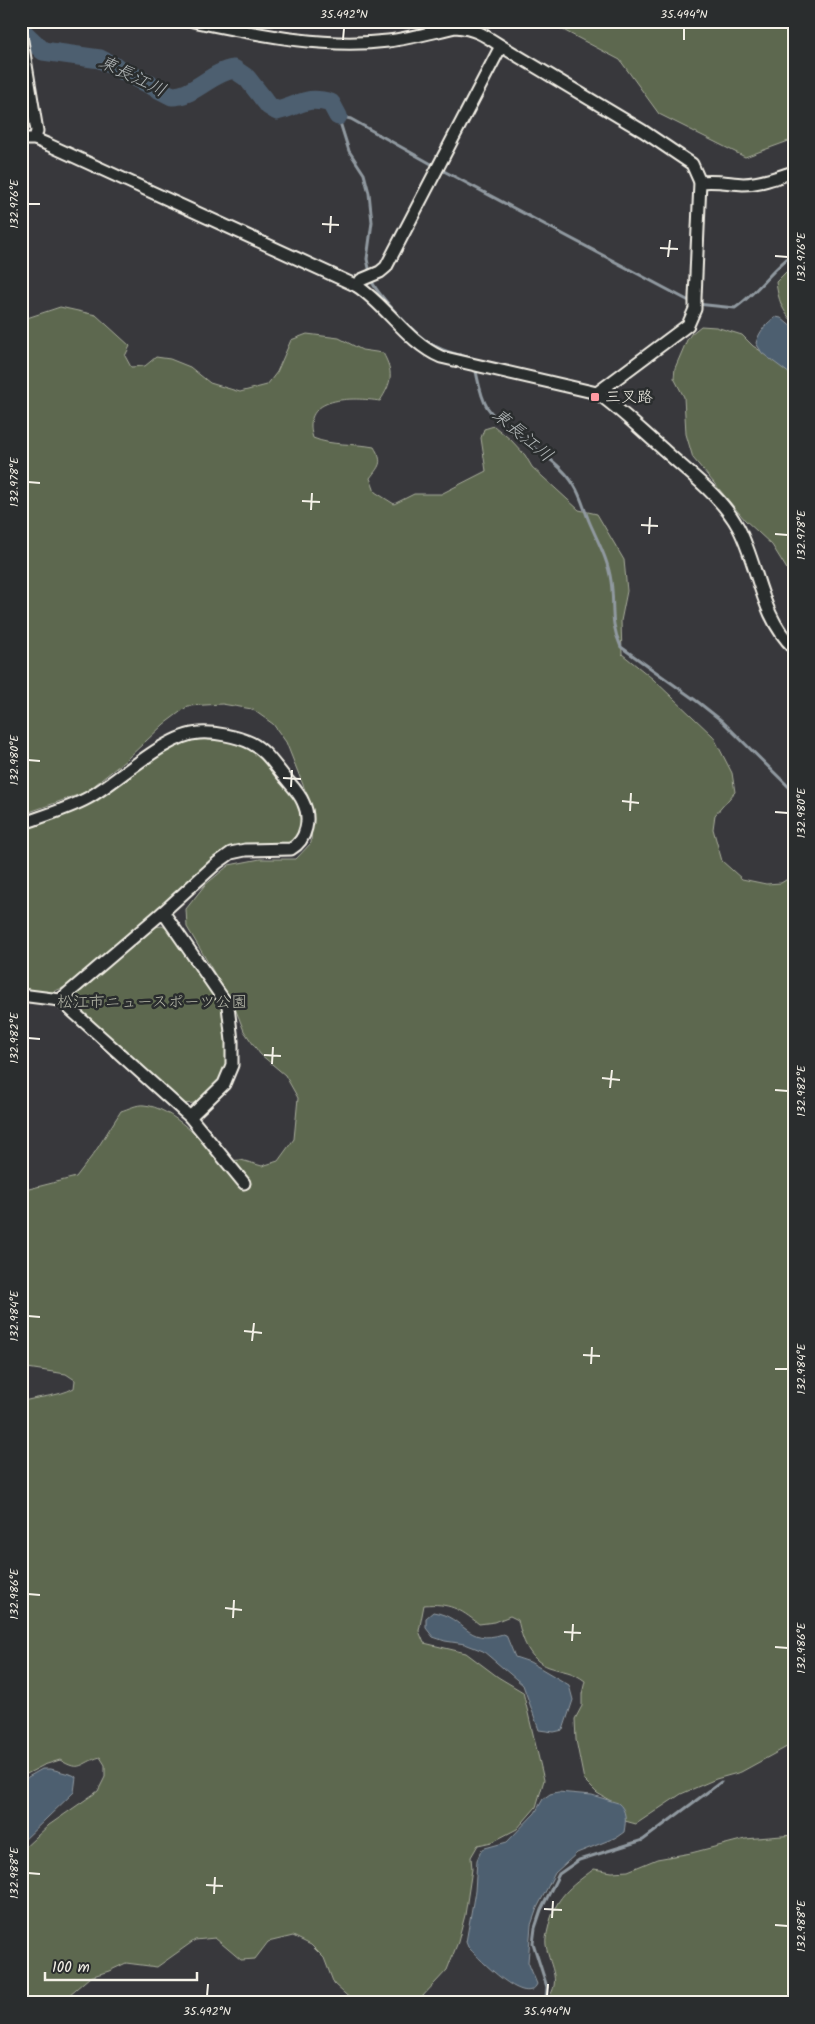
<svg xmlns="http://www.w3.org/2000/svg" width="815" height="2024" font-family="Kalam,'Klee One',sans-serif">
<style>
.green{fill:#5d684f;stroke:#a8ac9c}
.water{fill:#4e5f70;stroke:#9099a0}
.lines{fill:none;stroke-linecap:round;stroke-linejoin:round}
.stream{stroke:#9099a0;stroke-width:3}
.river{stroke:#4e5f70;stroke-width:19}
.minor-casing{stroke:#f4f1e8;stroke-width:15}
.minor{stroke:#2a2d2e;stroke-width:11}
.ticks{fill:none;stroke:#f4f1e8;stroke-width:2}
.poi-dot{fill:#ff9aa2;stroke:#2a2d2e;stroke-width:2}
.labels{text-anchor:middle;dominant-baseline:central;stroke-width:5;stroke-linejoin:round;paint-order:stroke}
.poi-label{font-size:16px;fill:#f4f1e8;stroke:#2a2d2e;text-anchor:start}
.park-label{font-size:16px;fill:#b8baab;stroke:#2a2d2e}
.water-label{font-size:18px;font-style:italic;fill:#b2b7b8;stroke:#2a2d2e}
.neatline{fill:none;stroke:#f4f1e8;stroke-width:2}
.ticks-label{font-size:12px;text-anchor:middle;fill:#f4f1e8}
</style>
<rect width="100%" height="100%" fill="#38383c"/>
<filter id="ink" filterUnits="userSpaceOnUse"><feTurbulence type="fractalNoise" baseFrequency=".02" numOctaves="2"/><feDisplacementMap in="SourceGraphic" scale="10" xChannelSelector="R" yChannelSelector="G"/><feConvolveMatrix kernelMatrix="1 2 1 2 8 2 1 2 1" color-interpolation-filters="sRGB"/></filter>
<g filter="url(#ink)">
<g class="green">
<path d="M 546,21 L 794,21 L 794,139 L 745,157 L 659,114 L 620,60 Z"/>
<path d="M 794,264 L 794,323 C 782,311 778,299 776,282 Z"/>
<path d="M 60,307 L 96,315 L 130,346 L 125,356 L 131,367 L 145,366 L 156,357 L 170,359 L 190,367 L 210,383 L 240,392 L 267,385 L 277,372 L 291,340 L 307,334 L 339,338 L 362,350 L 383,353 C 394,373 392,382 380,401 C 353,397 300,395 313,438 C 332,446 353,443 374,447 C 383,462 381,464 370,478 L 375,492 L 394,504 L 414,494 L 441,494 L 486,471 L 481,438 L 484,429 L 494,426 L 511,440 L 525,455 L 532,467 L 579,510 L 597,514 L 624,560 L 627,591 L 621,621 L 622,654 L 653,679 L 713,736 L 732,773 L 735,792 L 715,815 L 713,829 L 722,861 L 742,879 L 766,884 L 781,883 L 794,875 L 794,1743 L 741,1772 L 716,1779 L 681,1794 L 636,1824 L 625,1821 L 621,1807 L 597,1793 L 584,1780 L 576,1740 L 575,1719 L 582,1706 L 582,1694 L 585,1681 C 572,1671 564,1672 549,1667 C 529,1660 522,1639 518,1620 L 510,1616 L 495,1622 L 479,1624 C 459,1608 449,1603 424,1605 L 419,1631 L 424,1643 L 466,1653 L 498,1677 L 523,1692 L 544,1780 L 536,1807 L 517,1829 L 492,1842 L 478,1845 L 471,1857 L 472,1869 L 465,1915 L 458,1942 L 447,1970 L 421,1998 L 399,2003 L 355,2003 L 334,1984 L 324,1958 L 311,1945 L 293,1936 L 268,1942 L 255,1959 L 241,1960 L 215,1938 L 195,1940 L 157,1967 L 126,1963 L 109,1971 L 90,1977 L 69,1995 L 47,1999 L 21,1999 L 21,1851 L 49,1825 L 98,1791 L 105,1777 L 105,1765 L 100,1757 C 80,1763 81,1773 60,1760 L 44,1765 L 21,1777 L 21,1402 C 38,1396 58,1397 74,1388 L 75,1380 L 66,1374 L 21,1367 L 21,1191 L 76,1177 L 95,1152 L 121,1111 C 128,1109 137,1104 144,1105 C 172,1107 203,1143 223,1161 L 241,1160 L 262,1166 L 278,1161 L 294,1139 L 298,1098 L 285,1075 L 260,1054 L 244,1031 L 235,1008 L 187,927 L 186,909 L 204,886 L 229,865 L 260,859 L 296,859 L 311,843 L 313,810 L 286,742 L 273,724 L 252,709 L 222,704 L 188,706 L 164,724 L 126,760 L 86,792 L 21,815 L 21,320 Z"/>
<path d="M 701,326 L 716,327 L 742,335 L 753,346 L 794,372 L 794,587 L 790,574 L 772,545 L 745,520 L 693,458 L 686,434 L 684,397 L 674,378 L 675,368 L 687,340 L 691,334 Z"/>
<path d="M 199,739 L 239,742 L 257,750 L 295,796 L 303,811 L 303,832 L 294,842 L 284,845 L 248,847 L 177,892 L 65,987 L 50,993 L 21,992 L 21,829 L 86,804 L 122,783 L 171,746 L 185,741 Z"/>
<path d="M 162,926 L 168,929 L 223,1005 C 226,1016 230,1063 226,1072 C 220,1085 206,1095 195,1103 L 181,1104 L 76,1008 L 75,994 L 154,927 Z"/>
<path d="M 794,1835 L 794,2003 L 544,2003 C 564,1982 550,1969 546,1945 C 545,1940 547,1934 548,1929 C 555,1897 569,1888 594,1869 L 612,1872 L 628,1871 L 657,1859 L 691,1853 L 745,1839 Z"/>
</g>
<g class="water">
<path d="M 776,317 L 781,318 L 794,329 L 794,377 L 762,353 L 756,343 C 759,332 767,322 776,317 Z"/>
<path d="M 433,1612 C 466,1617 465,1646 503,1634 L 506,1635 L 515,1657 L 530,1662 L 569,1685 L 573,1700 L 563,1730 L 554,1732 L 539,1730 L 523,1685 L 483,1651 L 465,1644 L 445,1641 L 433,1637 L 426,1628 L 426,1618 Z"/>
<path d="M 42,1769 L 51,1769 L 73,1775 L 76,1777 L 74,1792 L 21,1843 L 21,1783 L 28,1777 Z"/>
<path d="M 558,1792 L 592,1795 L 618,1803 C 627,1810 626,1821 624,1832 L 617,1837 L 577,1853 L 555,1873 L 537,1908 L 531,1925 L 528,1962 L 537,1984 C 526,2009 478,1957 468,1947 L 466,1942 L 475,1891 L 477,1860 L 481,1851 L 485,1848 L 507,1842 L 535,1813 L 543,1799 L 550,1794 Z"/>
</g>
<g class="lines">
<g class="stream">
<path d="M 338,116 L 349,151 L 364,174 L 369,193 L 372,222 L 367,259 L 370,273"/>
<path d="M 339,116 L 351,119 L 435,166"/>
<path d="M 440,169 L 691,302"/>
<path d="M 371,279 C 375,293 415,334 428,342 C 441,351 457,355 472,358 L 473,361"/>
<path d="M 697,304 L 735,308 C 757,293 772,269 794,253"/>
<path d="M 475,367 C 478,379 480,396 487,407 C 509,439 554,452 574,485 C 581,496 584,509 589,521 C 597,540 608,559 611,581 C 615,607 609,621 621,647 L 698,702 L 722,721 L 794,792"/>
<path d="M 115,2003 L 131,2003"/>
<path d="M 532,2003 L 546,1998 L 547,1987 L 533,1943 L 535,1928 L 541,1910 L 559,1874 L 579,1860 L 643,1840 L 721,1782"/>
</g>
<path class="river" d="M 21,30 L 43,51 L 100,59 L 172,96 C 195,96 211,72 234,69 L 247,78 L 269,106 L 277,111 C 300,106 305,95 331,103 L 338,116"/>
<defs>
<g id="minor">
<path d="M 193,21 C 257,34 322,49 388,41 C 411,38 433,32 456,27 C 476,29 484,35 501,46"/>
<path d="M 21,35 L 37,131 L 35,139"/>
<path d="M 21,139 L 35,139 L 49,145 L 357,286 C 388,307 407,342 441,357 L 597,393 C 621,410 642,431 664,450 C 690,474 721,496 738,527 C 759,566 760,616 794,648"/>
<path d="M 700,182 C 716,180 728,183 743,184 C 761,184 777,177 794,172"/>
<path d="M 357,286 L 361,280 L 380,272 L 386,267 L 501,46 L 643,131 L 692,164 L 700,182 L 695,298 L 695,309 L 688,325 L 597,393"/>
<path d="M 21,824 C 43,816 68,809 88,798 C 120,780 165,735 199,733 C 214,732 237,736 251,743 C 265,750 273,763 283,775 C 289,783 299,792 303,802 C 311,818 307,840 291,849 L 245,850 L 231,853 L 217,863 L 163,912 L 60,1000"/>
<path d="M 163,912 L 228,1006 L 232,1041 L 232,1065 L 224,1084 L 190,1117"/>
<path d="M 21,995 L 60,1000 L 190,1117 L 244,1183"/>
</g>
</defs>
<use href="#minor" class="minor-casing"/>
<use href="#minor" class="minor"/>
</g>
</g>
<path class="ticks" d="M 343,40 L 344,28M 684,40 L 684,28M 28,204 L 40,204M 322,224 L 339,225M 330,233 L 331,216M 660,248 L 678,249M 775,256 L 788,257M 668,257 L 670,240M 28,482 L 40,483M 302,501 L 320,502M 311,510 L 312,493M 641,525 L 658,526M 649,534 L 650,517M 775,534 L 788,535M 28,760 L 40,761M 283,778 L 301,779M 291,787 L 292,770M 622,801 L 639,803M 630,811 L 631,793M 775,812 L 788,813M 28,1038 L 40,1039M 264,1055 L 281,1056M 272,1064 L 273,1047M 602,1078 L 620,1080M 610,1088 L 612,1070M 775,1090 L 788,1091M 28,1316 L 40,1317M 244,1331 L 262,1333M 252,1341 L 254,1323M 583,1355 L 600,1356M 591,1364 L 592,1347M 775,1369 L 788,1369M 28,1594 L 40,1595M 225,1608 L 242,1610M 233,1618 L 234,1600M 564,1632 L 581,1633M 572,1641 L 573,1624M 775,1647 L 788,1648M 28,1873 L 40,1874M 206,1885 L 223,1886M 214,1894 L 215,1877M 544,1909 L 562,1910M 552,1918 L 553,1901M 775,1925 L 788,1926M 207,1996 L 208,1984M 547,1996 L 548,1984"/>
<rect class="poi-dot" x="590" y="392" width="10" height="10" rx="2.5"/>
<g class="labels">
<g class="poi-label">
<text x="605" y="397">三叉路</text>
</g>
<g class="park-label">
<text x="152" y="1002">松江市ニュースポーツ公園</text>
</g>
<g class="water-label">
<text transform="translate(132 77) rotate(26)">東長江川</text>
<text transform="translate(522 436) rotate(40)">東長江川</text>
</g>
</g>
<rect width="815" height="2024" fill="none" stroke="#2a2d2e" stroke-width="55"/>
<path d="M45 1972v8h152v-8" fill="none" stroke="#f4f1e8" stroke-width="2.5"/>
<text x="52" y="1972" font-size="15" fill="#f4f1e8" stroke="#2a2d2e" stroke-width="4" paint-order="stroke">100 m</text>
<rect x="28" y="28" width="760" height="1968" class="neatline"/>
<g class="ticks-label">
<text x="344" y="18">35.492°N</text>
<text x="684" y="18">35.494°N</text>
<text transform="translate(14 204) rotate(-90)" y="4">132.976°E</text>
<text transform="translate(801 257) rotate(-90)" y="4">132.976°E</text>
<text transform="translate(14 482) rotate(-90)" y="4">132.978°E</text>
<text transform="translate(801 535) rotate(-90)" y="4">132.978°E</text>
<text transform="translate(14 760) rotate(-90)" y="4">132.980°E</text>
<text transform="translate(801 813) rotate(-90)" y="4">132.980°E</text>
<text transform="translate(14 1038) rotate(-90)" y="4">132.982°E</text>
<text transform="translate(801 1091) rotate(-90)" y="4">132.982°E</text>
<text transform="translate(14 1316) rotate(-90)" y="4">132.984°E</text>
<text transform="translate(801 1369) rotate(-90)" y="4">132.984°E</text>
<text transform="translate(14 1594) rotate(-90)" y="4">132.986°E</text>
<text transform="translate(801 1648) rotate(-90)" y="4">132.986°E</text>
<text transform="translate(14 1873) rotate(-90)" y="4">132.988°E</text>
<text transform="translate(801 1926) rotate(-90)" y="4">132.988°E</text>
<text x="207" y="2015">35.492°N</text>
<text x="547" y="2015">35.494°N</text>
</g>
</svg>
